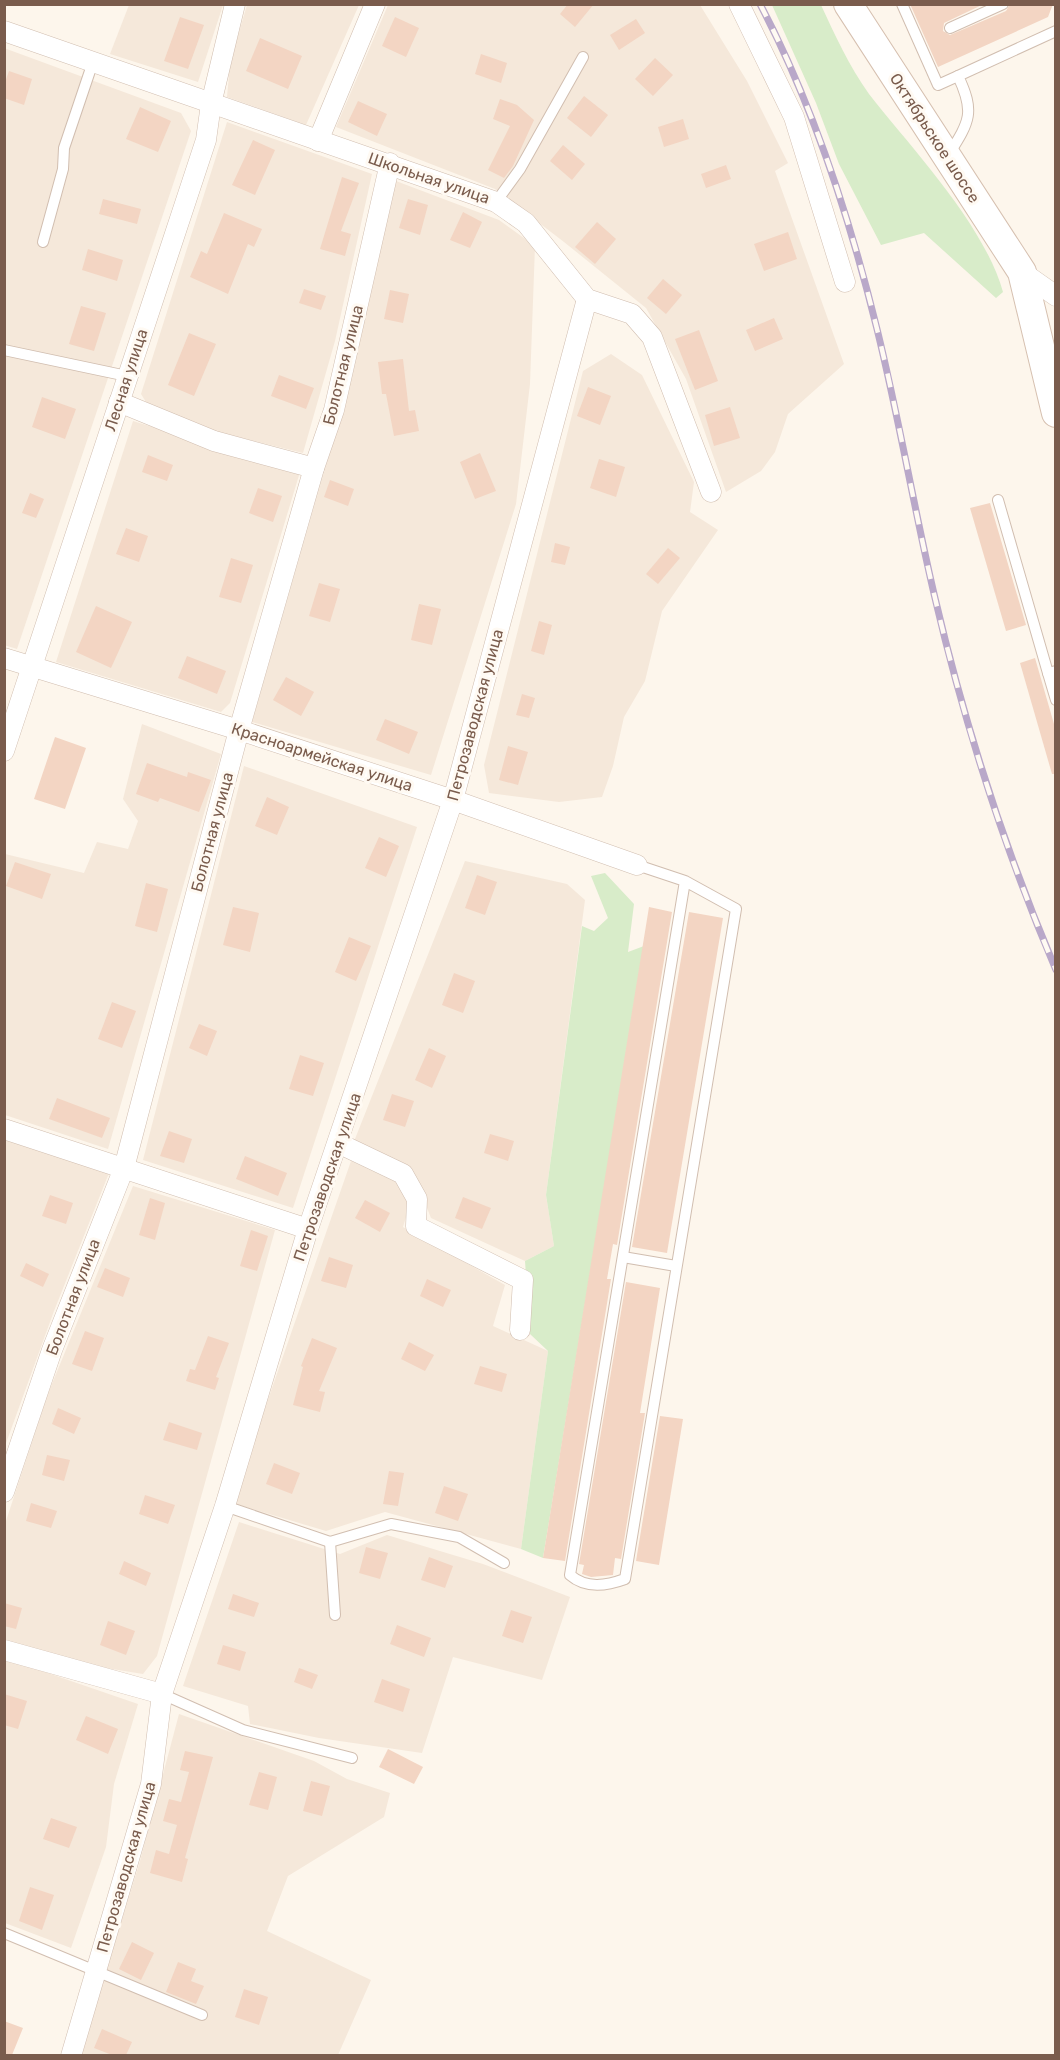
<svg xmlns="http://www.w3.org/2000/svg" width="1060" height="2060" font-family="Rubik,sans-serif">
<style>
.residential{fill:#f5e8da}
.green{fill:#d8ecc9}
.building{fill:#f3d5c3}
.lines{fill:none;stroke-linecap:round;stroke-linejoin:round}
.service-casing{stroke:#d1beb0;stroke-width:12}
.minor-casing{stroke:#d1beb0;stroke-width:21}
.secondary-casing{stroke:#d6c0b0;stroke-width:30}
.service{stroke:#fff;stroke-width:10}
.minor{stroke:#fff;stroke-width:20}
.secondary{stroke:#fff;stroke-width:28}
.rail-casing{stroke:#b9a8c9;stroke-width:7}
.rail{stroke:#fffaf3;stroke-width:4.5;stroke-dasharray:14;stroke-linecap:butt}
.labels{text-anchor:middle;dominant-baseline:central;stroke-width:6;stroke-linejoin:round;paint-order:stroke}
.street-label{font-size:16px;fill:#7a5c4d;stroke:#fffaf3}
</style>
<rect width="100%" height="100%" fill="#fdf6ec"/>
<g class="residential">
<path d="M 129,5 L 223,5 L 198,82 L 110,54 Z"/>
<path d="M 247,5 L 359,5 L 306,125 L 227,97 L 230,63 Z"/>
<path d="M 388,5 L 700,5 L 747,81 L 788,163 L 775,171 L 844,364 L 788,414 L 775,452 L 761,471 L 726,492 L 686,379 L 646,308 L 564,242 L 495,189 L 336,127 Z"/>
<path d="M 4,48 L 181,113 L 191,131 L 17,649 L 4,645 Z"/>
<path d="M 227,122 L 372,174 L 335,341 L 303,453 L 221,433 L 167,413 L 146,402 L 141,394 Z"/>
<path d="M 396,181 L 499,220 L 535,246 L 530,384 L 516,504 L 431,775 L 252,722 L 353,371 Z"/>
<path d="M 611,354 L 642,375 L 694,482 L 690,512 L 718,530 L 662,611 L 645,681 L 624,717 L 613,766 L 602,797 L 559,802 L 489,793 L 484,765 L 583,371 Z"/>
<path d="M 133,421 L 300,472 L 230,703 L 221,712 L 56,662 Z"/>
<path d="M 142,724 L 221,754 L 108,1149 L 5,1115 L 5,854 L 84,873 L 97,842 L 128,849 L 138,821 L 123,799 Z"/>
<path d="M 244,766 L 417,827 L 293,1208 L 143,1160 Z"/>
<path d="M 465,861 L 567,884 L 585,900 L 546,1195 L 554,1246 L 525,1261 L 431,1218 L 418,1185 L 353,1144 Z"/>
<path d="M 5,1140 L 109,1173 L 54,1311 L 5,1446 Z"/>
<path d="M 351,1161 L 402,1185 L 409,1207 L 403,1227 L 505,1285 L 493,1326 L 548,1351 L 521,1549 L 385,1512 L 326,1531 L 232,1503 Z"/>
<path d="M 133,1186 L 275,1230 L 157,1656 L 143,1674 L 106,1668 L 5,1641 L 5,1524 L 47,1396 Z"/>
<path d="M 239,1522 L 340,1554 L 387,1535 L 483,1564 L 570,1597 L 542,1680 L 453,1657 L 422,1753 L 319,1738 L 250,1724 L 248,1706 L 183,1686 Z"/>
<path d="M 4,1658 L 138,1704 L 114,1784 L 106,1847 L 71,1948 L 5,1923 Z"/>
<path d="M 179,1714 L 314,1761 L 347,1779 L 390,1793 L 384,1817 L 288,1876 L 267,1931 L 371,1980 L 338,2055 L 80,2056 L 140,1861 Z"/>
</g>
<g class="green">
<path d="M 772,5 L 821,5 C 835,35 849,66 869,94 C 912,149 984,224 1003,292 L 996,298 L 924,233 L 881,245 L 839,164 L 816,103 Z"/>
<path d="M 605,873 L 634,904 L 628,952 L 644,946 L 543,1558 L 521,1549 L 548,1351 L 530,1334 L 525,1261 L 554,1246 L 546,1195 L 582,926 L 594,931 L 608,918 L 591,876 Z"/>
</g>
<g class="building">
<path d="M 568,4 L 594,4 L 575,27 L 560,14 Z"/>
<path d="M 910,4 L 984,4 L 944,23 L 943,31 L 950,35 L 1006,11 L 1010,4 L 1053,4 L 1048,17 L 938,67 Z"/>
<path d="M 180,17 L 204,25 L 188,69 L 164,61 Z"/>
<path d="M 395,17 L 419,28 L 406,57 L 382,46 Z"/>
<path d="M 636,19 L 645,33 L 619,50 L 610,35 Z"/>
<path d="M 260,38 L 302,56 L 288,89 L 246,71 Z"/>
<path d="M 481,54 L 507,63 L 501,83 L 475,74 Z"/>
<path d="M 655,58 L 673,75 L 653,96 L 635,79 Z"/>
<path d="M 9,71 L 32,79 L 24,105 L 4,98 L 4,85 Z"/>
<path d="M 584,96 L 608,115 L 591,137 L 567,118 Z"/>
<path d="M 500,99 L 517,105 L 534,120 L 513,166 L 504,178 L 488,170 L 510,126 L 493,119 Z"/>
<path d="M 358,101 L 387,114 L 377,136 L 348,122 Z"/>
<path d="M 140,107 L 171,121 L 158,152 L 126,139 Z"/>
<path d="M 683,119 L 689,139 L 664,147 L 658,127 Z"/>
<path d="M 253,140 L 275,150 L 255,195 L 232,185 Z"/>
<path d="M 563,145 L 585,164 L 572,180 L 550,161 Z"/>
<path d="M 726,165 L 731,179 L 706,188 L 701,174 Z"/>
<path d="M 342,177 L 359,183 L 341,231 L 351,234 L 345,256 L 320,249 Z"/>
<path d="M 103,199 L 141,209 L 137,224 L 99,214 Z"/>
<path d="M 408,199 L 428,205 L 420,235 L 399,228 Z"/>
<path d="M 463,212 L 482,222 L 470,248 L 450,240 Z"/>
<path d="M 224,213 L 262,229 L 254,247 L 248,244 L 228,294 L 190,277 L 201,251 L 207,254 Z"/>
<path d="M 597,222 L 616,239 L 595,264 L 575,247 Z"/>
<path d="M 788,232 L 797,259 L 764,271 L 754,244 Z"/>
<path d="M 88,249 L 123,260 L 117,281 L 82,270 Z"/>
<path d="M 663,279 L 682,295 L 666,314 L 647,298 Z"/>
<path d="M 304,289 L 326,296 L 321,310 L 299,303 Z"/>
<path d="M 390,290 L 409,294 L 403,323 L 384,319 Z"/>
<path d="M 81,306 L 106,313 L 94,351 L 69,344 Z"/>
<path d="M 774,318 L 783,339 L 755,351 L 746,330 Z"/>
<path d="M 699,330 L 718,381 L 695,390 L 675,339 Z"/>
<path d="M 189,333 L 216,344 L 194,396 L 168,385 Z"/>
<path d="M 403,359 L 409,411 L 415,410 L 419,431 L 394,436 L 386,394 L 382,394 L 378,362 Z"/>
<path d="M 279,375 L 314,388 L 306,409 L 271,396 Z"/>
<path d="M 588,387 L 611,396 L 600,425 L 577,416 Z"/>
<path d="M 42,397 L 76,409 L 65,439 L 32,427 Z"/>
<path d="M 730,407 L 740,438 L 714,446 L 705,415 Z"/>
<path d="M 480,453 L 496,491 L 475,499 L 460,462 Z"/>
<path d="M 148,455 L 173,465 L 167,481 L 142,472 Z"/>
<path d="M 599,459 L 625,467 L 616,497 L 590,488 Z"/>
<path d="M 330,480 L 354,489 L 348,506 L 324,497 Z"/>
<path d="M 258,488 L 282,496 L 273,522 L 249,513 Z"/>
<path d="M 30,493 L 44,499 L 36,518 L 22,513 Z"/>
<path d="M 990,503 L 1026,625 L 1006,631 L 970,508 Z"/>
<path d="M 126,528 L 148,536 L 139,562 L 116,554 Z"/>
<path d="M 555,543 L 570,547 L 565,565 L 551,562 Z"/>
<path d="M 668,548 L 680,558 L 658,584 L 646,574 Z"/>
<path d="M 231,558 L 253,565 L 241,603 L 219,597 Z"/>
<path d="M 319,583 L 340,589 L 330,622 L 309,616 Z"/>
<path d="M 419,604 L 441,609 L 432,645 L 411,640 Z"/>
<path d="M 96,606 L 132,622 L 111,668 L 76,652 Z"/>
<path d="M 539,621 L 552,625 L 544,655 L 531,651 Z"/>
<path d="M 187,656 L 226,671 L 217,694 L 178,678 Z"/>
<path d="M 1035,658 L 1056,731 L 1056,774 L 1052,774 L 1020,663 Z"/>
<path d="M 286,677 L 314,692 L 301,716 L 273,700 Z"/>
<path d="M 522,694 L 535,698 L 529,718 L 516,715 Z"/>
<path d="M 385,719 L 418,732 L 409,754 L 376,740 Z"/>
<path d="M 55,737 L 86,748 L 65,809 L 34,799 Z"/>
<path d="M 508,746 L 528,752 L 518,785 L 499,780 Z"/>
<path d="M 147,763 L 187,777 L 188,772 L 211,780 L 199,812 L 160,798 L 158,802 L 136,794 Z"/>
<path d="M 267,797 L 289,807 L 277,835 L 255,826 Z"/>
<path d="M 379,837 L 399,846 L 386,877 L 365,868 Z"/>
<path d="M 15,862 L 51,874 L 42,899 L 6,886 Z"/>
<path d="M 477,875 L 497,882 L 485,915 L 465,908 Z"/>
<path d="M 146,883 L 168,889 L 157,932 L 135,926 Z"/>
<path d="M 233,907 L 259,913 L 250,952 L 223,945 Z"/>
<path d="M 649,907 L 672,912 L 617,1245 L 613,1244 L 607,1279 L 611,1279 L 565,1561 L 543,1558 Z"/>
<path d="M 689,912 L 723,918 L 667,1253 L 632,1247 Z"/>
<path d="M 349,937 L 371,946 L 356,981 L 335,972 Z"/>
<path d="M 454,973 L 475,981 L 463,1013 L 442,1005 Z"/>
<path d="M 112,1002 L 136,1011 L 122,1048 L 98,1039 Z"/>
<path d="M 199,1024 L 217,1031 L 207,1056 L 189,1048 Z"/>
<path d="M 429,1048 L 446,1056 L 432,1088 L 415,1080 Z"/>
<path d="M 300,1055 L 324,1063 L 313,1096 L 289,1089 Z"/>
<path d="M 392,1094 L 414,1101 L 405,1127 L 383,1120 Z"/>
<path d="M 57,1098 L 110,1118 L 102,1138 L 49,1119 Z"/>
<path d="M 169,1131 L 192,1139 L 184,1163 L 160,1156 Z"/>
<path d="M 490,1134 L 514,1141 L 508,1161 L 484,1153 Z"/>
<path d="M 245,1156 L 287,1173 L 278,1196 L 236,1179 Z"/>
<path d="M 50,1195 L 73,1203 L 66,1224 L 42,1216 Z"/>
<path d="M 463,1197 L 491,1208 L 482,1229 L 455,1218 Z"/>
<path d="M 150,1198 L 165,1203 L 155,1240 L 139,1235 Z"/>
<path d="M 365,1200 L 390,1213 L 380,1232 L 355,1218 Z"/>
<path d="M 251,1230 L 268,1236 L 257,1271 L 240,1266 Z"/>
<path d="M 329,1257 L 353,1265 L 346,1288 L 321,1281 Z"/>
<path d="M 26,1263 L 49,1274 L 43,1287 L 20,1276 Z"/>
<path d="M 105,1268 L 130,1278 L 123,1297 L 97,1287 Z"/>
<path d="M 427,1279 L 451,1290 L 443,1307 L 420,1296 Z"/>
<path d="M 626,1282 L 660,1288 L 640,1413 L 645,1413 L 621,1559 L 615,1558 L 613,1575 L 591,1577 L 582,1574 L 584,1565 L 579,1564 Z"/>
<path d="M 85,1331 L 104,1338 L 92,1371 L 72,1364 Z"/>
<path d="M 208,1336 L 229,1343 L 216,1377 L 219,1378 L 215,1390 L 186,1381 L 190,1369 L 195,1370 Z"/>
<path d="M 312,1338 L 337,1348 L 319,1391 L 325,1392 L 320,1412 L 293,1405 L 303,1367 L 301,1366 Z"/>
<path d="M 409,1342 L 434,1355 L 425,1371 L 401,1359 Z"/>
<path d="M 480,1366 L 507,1374 L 502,1392 L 474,1384 Z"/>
<path d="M 58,1408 L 81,1418 L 74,1434 L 52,1424 Z"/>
<path d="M 660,1416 L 683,1419 L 659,1565 L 636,1561 Z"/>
<path d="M 169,1422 L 202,1433 L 197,1450 L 163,1440 Z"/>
<path d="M 47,1455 L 70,1460 L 64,1481 L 42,1475 Z"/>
<path d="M 274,1463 L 300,1473 L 292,1494 L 266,1484 Z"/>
<path d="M 389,1471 L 404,1473 L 398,1506 L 383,1504 Z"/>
<path d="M 444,1486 L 468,1494 L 458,1521 L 435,1513 Z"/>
<path d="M 145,1495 L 175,1505 L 168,1524 L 139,1514 Z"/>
<path d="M 31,1503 L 57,1511 L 51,1528 L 26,1521 Z"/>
<path d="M 366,1547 L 388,1553 L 380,1579 L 359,1573 Z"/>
<path d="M 429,1557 L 453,1566 L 445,1588 L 421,1580 Z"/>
<path d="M 124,1561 L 151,1573 L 146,1586 L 119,1574 Z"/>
<path d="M 233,1594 L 259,1603 L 254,1617 L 228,1609 Z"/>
<path d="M 4,1603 L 22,1608 L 16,1629 L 4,1626 Z"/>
<path d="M 511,1610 L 532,1617 L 523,1643 L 502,1636 Z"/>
<path d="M 108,1621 L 135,1631 L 126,1655 L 100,1645 Z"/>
<path d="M 397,1625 L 431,1638 L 424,1657 L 390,1644 Z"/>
<path d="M 223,1645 L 246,1652 L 240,1671 L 217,1664 Z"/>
<path d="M 299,1668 L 318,1675 L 312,1689 L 294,1682 Z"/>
<path d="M 382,1679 L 410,1689 L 403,1712 L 374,1702 Z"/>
<path d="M 4,1694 L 27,1701 L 18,1729 L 4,1725 Z"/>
<path d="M 86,1716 L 118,1729 L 108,1754 L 76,1740 Z"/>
<path d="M 388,1749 L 423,1767 L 414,1784 L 379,1767 Z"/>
<path d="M 185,1751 L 213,1757 L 185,1858 L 188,1859 L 182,1882 L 150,1873 L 156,1850 L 169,1854 L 177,1825 L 163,1821 L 169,1799 L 181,1802 L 189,1772 L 180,1770 Z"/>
<path d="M 259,1772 L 277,1777 L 268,1810 L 249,1805 Z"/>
<path d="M 311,1781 L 330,1786 L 322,1816 L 303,1811 Z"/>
<path d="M 51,1818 L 77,1827 L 69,1848 L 43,1839 Z"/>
<path d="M 30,1887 L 54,1895 L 42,1930 L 19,1921 Z"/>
<path d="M 132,1942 L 154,1953 L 141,1980 L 119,1969 Z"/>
<path d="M 178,1962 L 196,1969 L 191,1981 L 204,1986 L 196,2004 L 166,1992 Z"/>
<path d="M 244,1989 L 268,1997 L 259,2025 L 235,2017 Z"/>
<path d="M 4,2021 L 23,2028 L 12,2055 L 4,2055 Z"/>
<path d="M 102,2029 L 132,2042 L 126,2055 L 112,2055 L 94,2048 Z"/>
</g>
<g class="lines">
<defs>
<g id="service">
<path d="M 902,4 L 938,85 L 958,76"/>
<path d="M 950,28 L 1003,4"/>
<path d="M 949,154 C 970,121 975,112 958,76 L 1056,31"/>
<path d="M 496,202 L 520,169 L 583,57"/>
<path d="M 43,242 L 63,169 L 64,148 L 93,62"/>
<path d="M 4,350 L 127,376"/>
<path d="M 998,500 L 1048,673"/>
<path d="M 1056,671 L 1048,673 L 1056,700"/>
<path d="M 637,865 L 685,881 L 736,909 L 625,1579 C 606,1586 586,1589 570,1575 L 685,881"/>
<path d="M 623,1257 L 676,1266"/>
<path d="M 225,1506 L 330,1542 L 391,1524 L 459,1537 L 504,1563"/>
<path d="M 330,1542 L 335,1615"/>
<path d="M 162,1694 L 243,1730 L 352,1758"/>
<path d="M 4,1933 L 202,2015"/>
</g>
<g id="minor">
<path d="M 739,4 L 794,117 L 845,282"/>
<path d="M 4,31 L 496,202 L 526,223 L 587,299 L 632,314 L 652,337 L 711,492"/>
<path d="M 318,141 L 375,4"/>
<path d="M 1022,272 L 1056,296"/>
<path d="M 119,402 L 214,441 L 314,468"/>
<path d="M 4,658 L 239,730 L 453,800 L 637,865"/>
<path d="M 4,751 L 206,140 L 211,104 L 235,4"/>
<path d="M 4,1129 L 308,1229"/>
<path d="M 338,1143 L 403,1174 L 417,1199 L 416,1226 L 523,1280 L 520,1330"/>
<path d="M 4,1492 L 52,1350 L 124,1168 L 239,730 L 314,468 L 334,410 L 390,163"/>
<path d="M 4,1650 L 162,1694"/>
<path d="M 71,2056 L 151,1784 L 162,1694 L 225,1506 L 308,1229 L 453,800 L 587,299"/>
</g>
<path id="secondary" d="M 848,4 L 1022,272 L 1056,413"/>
</defs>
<use href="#service" class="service-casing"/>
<use href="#minor" class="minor-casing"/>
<use href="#secondary" class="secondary-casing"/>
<use href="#service" class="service"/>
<use href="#minor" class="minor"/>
<use href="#secondary" class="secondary"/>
<defs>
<path id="rail" d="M 760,4 C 813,105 850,219 877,329 C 899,418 914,509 935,598 C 965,726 1004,848 1056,970"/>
</defs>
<use href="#rail" class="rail-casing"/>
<use href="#rail" class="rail"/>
</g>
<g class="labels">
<g class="street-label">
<text transform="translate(935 138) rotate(57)">Октябрьское шоссе</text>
<text transform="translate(429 178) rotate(19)">Школьная улица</text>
<text transform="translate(343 365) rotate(-76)">Болотная улица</text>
<text transform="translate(126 380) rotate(-72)">Лесная улица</text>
<text transform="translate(475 715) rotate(-75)">Петрозаводская улица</text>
<text transform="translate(322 757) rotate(18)">Красноармейская улица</text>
<text transform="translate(212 832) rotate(-75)">Болотная улица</text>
<text transform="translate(327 1177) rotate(-71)">Петрозаводская улица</text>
<text transform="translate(73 1297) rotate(-69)">Болотная улица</text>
<text transform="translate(126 1867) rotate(-74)">Петрозаводская улица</text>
</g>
</g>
<rect width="1060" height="2060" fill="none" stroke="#7a5c4d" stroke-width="12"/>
</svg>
